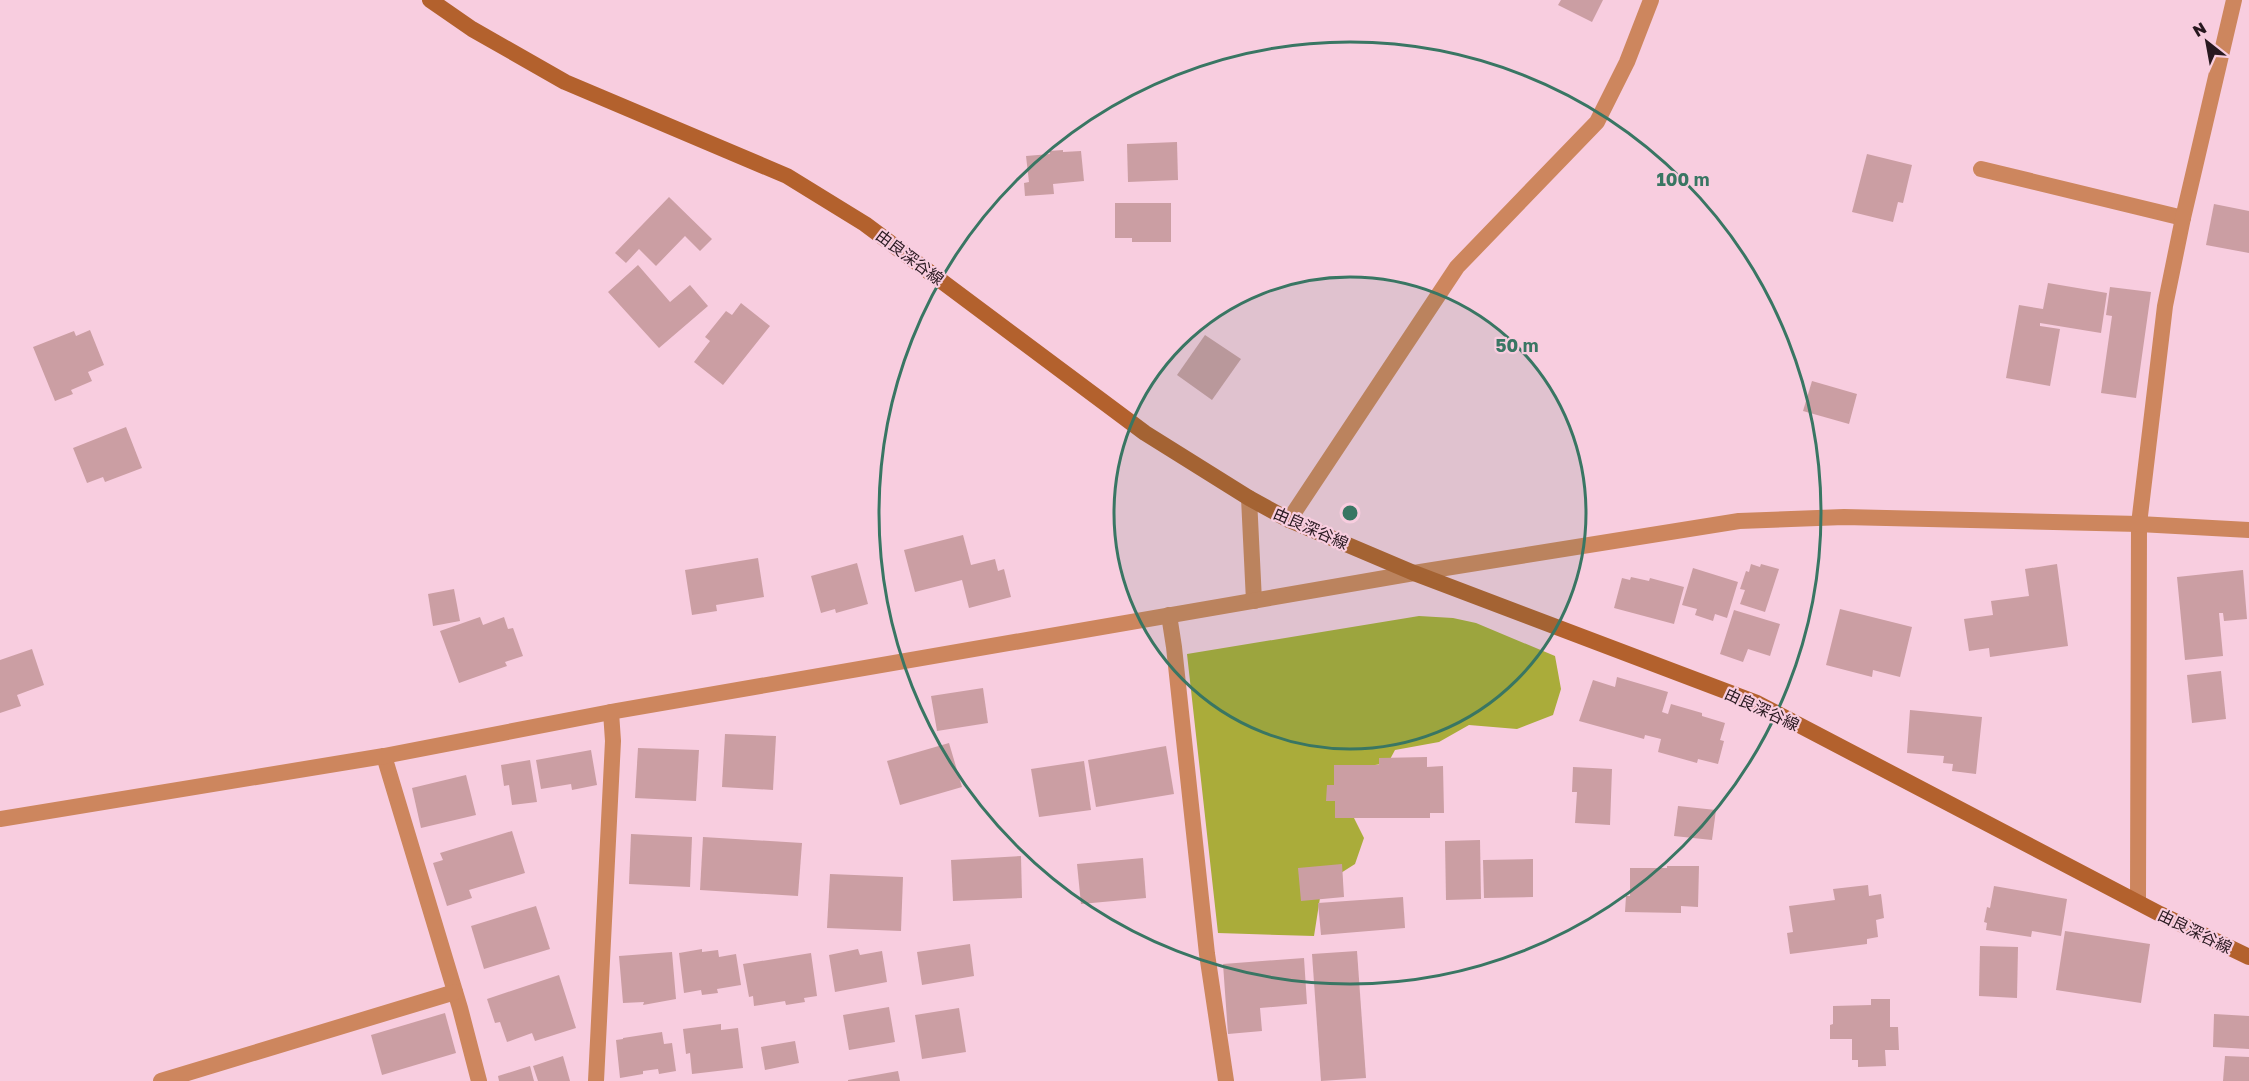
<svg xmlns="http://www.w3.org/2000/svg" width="2249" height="1081" font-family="'Golos Text','Noto Sans JP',sans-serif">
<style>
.forest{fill:#aaac3a}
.building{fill:#cb9ea3}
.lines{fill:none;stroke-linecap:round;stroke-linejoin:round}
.minor{stroke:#cd865e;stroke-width:16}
.tertiary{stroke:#cd865e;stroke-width:16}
.secondary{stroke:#b3612d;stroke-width:16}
.ring{fill:none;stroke:#397663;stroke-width:3}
.labels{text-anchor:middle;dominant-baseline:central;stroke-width:4.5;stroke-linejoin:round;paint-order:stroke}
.street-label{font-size:16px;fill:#28181f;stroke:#f8cddf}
.centre{fill:#397663;stroke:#f8cddf;stroke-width:3}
.ring-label{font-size:18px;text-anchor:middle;font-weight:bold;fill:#397663;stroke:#f8cddf;stroke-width:4.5;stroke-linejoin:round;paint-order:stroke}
</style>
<rect width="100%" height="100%" fill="#f8cddf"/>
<path class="forest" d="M 1419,616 L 1453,618 L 1476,623 L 1555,656 L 1561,689 L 1553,715 L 1517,729 L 1469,725 L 1439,742 L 1395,750 L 1388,763 L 1349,769 L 1342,794 L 1364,838 L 1355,864 L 1322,885 L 1314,936 L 1218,933 L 1187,654 Z"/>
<g class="building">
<path d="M 1561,0 L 1603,0 L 1592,22 L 1558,5 Z"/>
<path d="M 1177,142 L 1178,180 L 1128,182 L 1127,144 Z"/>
<path d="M 1063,150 L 1063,152 L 1081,151 L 1084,181 L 1053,184 L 1054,194 L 1025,196 L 1024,183 L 1029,182 L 1026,156 L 1050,154 L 1049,151 Z"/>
<path d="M 1867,154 L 1912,165 L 1903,203 L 1898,202 L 1893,222 L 1852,212 Z"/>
<path d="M 669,197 L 712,239 L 700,251 L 685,236 L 656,266 L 639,249 L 626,263 L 615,253 Z"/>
<path d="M 1115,203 L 1171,203 L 1171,242 L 1132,242 L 1132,238 L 1115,238 Z"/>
<path d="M 2214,204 L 2249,211 L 2249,253 L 2206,245 Z"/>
<path d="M 638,265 L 670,302 L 690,285 L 708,306 L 659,348 L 608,292 Z"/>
<path d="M 2048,283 L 2107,293 L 2101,333 L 2040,323 L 2040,326 L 2060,329 L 2050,386 L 2006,378 L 2019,305 L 2043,309 Z"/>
<path d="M 2110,287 L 2151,292 L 2136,398 L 2101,393 L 2112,316 L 2106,315 Z"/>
<path d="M 741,303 L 770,326 L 723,385 L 694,362 L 710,341 L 705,337 L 726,311 L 732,315 Z"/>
<path d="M 90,330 L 104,365 L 88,372 L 92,381 L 71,390 L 73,394 L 55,401 L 33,347 L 74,331 L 76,336 Z"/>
<path d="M 1205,335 L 1241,359 L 1212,400 L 1177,375 Z"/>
<path d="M 1812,381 L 1857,394 L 1849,424 L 1803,411 Z"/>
<path d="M 126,427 L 142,468 L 105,482 L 103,477 L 87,483 L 73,448 Z"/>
<path d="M 963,535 L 971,565 L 995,559 L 998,571 L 1004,569 L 1011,597 L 969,608 L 962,580 L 915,592 L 904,550 Z"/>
<path d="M 758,558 L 764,597 L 716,605 L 717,611 L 692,615 L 685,570 Z"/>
<path d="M 857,563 L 868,604 L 836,613 L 835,609 L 821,613 L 811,576 Z"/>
<path d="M 1751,564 L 1760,567 L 1761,564 L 1779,569 L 1765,612 L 1740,604 L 1745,590 L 1740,589 L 1746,571 L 1749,572 Z"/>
<path d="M 2057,564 L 2068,646 L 1990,657 L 1989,648 L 1969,651 L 1964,619 L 1993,615 L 1991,601 L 2029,596 L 2025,569 Z"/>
<path d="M 1693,568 L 1738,582 L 1727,618 L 1715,614 L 1713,621 L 1695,615 L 1697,609 L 1682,605 Z"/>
<path d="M 2243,570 L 2247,619 L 2224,621 L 2223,613 L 2219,613 L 2223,656 L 2185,660 L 2177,577 Z"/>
<path d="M 1631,577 L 1649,581 L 1650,578 L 1684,587 L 1674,624 L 1614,608 L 1622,578 L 1630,580 Z"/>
<path d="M 454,589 L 460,621 L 433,626 L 428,594 Z"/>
<path d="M 1840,609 L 1912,627 L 1900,677 L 1873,670 L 1872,677 L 1826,665 Z"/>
<path d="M 1734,610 L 1780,624 L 1770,656 L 1748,649 L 1743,662 L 1720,654 Z"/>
<path d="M 480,617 L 483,625 L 504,617 L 508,629 L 513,628 L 523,656 L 505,662 L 507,666 L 459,683 L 440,631 Z"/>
<path d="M 32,649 L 44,685 L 17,695 L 21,706 L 0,713 L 0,660 Z"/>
<path d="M 2221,671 L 2226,719 L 2192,723 L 2187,675 Z"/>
<path d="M 1617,677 L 1668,692 L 1662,712 L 1668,714 L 1671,704 L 1702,713 L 1702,716 L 1725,723 L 1720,740 L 1724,741 L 1718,764 L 1698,759 L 1697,763 L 1658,752 L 1661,739 L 1645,735 L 1644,739 L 1579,721 L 1593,680 L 1615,687 Z"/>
<path d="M 983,688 L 988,723 L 937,731 L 931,696 Z"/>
<path d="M 1910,710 L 1982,717 L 1976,774 L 1952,771 L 1953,764 L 1943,763 L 1944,756 L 1907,753 Z"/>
<path d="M 725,734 L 776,736 L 773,790 L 722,787 Z"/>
<path d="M 949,743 L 962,787 L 900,805 L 887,761 Z"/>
<path d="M 1166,746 L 1174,794 L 1096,807 L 1088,760 Z"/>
<path d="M 638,748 L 699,750 L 696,801 L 635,798 Z"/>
<path d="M 591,750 L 597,785 L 572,790 L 571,784 L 541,789 L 536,760 Z"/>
<path d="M 1427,757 L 1427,767 L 1443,766 L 1444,813 L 1430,813 L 1430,818 L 1335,818 L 1335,801 L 1326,801 L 1327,785 L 1334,785 L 1334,765 L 1379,765 L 1379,758 Z"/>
<path d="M 530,760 L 537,802 L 512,805 L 509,785 L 504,786 L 501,765 Z"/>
<path d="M 1084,761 L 1091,810 L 1039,817 L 1031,769 Z"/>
<path d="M 1573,767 L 1612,769 L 1610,825 L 1575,823 L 1577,792 L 1572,792 Z"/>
<path d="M 466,775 L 476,815 L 421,828 L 412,788 Z"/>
<path d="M 1678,806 L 1716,810 L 1712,840 L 1674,836 Z"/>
<path d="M 512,831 L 525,873 L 469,890 L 472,898 L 447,906 L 433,863 L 443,860 L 440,853 Z"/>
<path d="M 631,834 L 692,837 L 690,887 L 629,884 Z"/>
<path d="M 703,837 L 802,843 L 798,896 L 700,890 Z"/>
<path d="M 1480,840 L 1481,899 L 1446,900 L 1445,841 Z"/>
<path d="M 1021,856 L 1022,898 L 953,901 L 951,860 Z"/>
<path d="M 1143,858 L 1146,898 L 1081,904 L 1077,864 Z"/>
<path d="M 1533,859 L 1533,897 L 1484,898 L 1483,860 Z"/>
<path d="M 1342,864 L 1344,897 L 1301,901 L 1298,868 Z"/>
<path d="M 1667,866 L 1699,866 L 1698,907 L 1681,906 L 1681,913 L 1625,912 L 1626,896 L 1630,896 L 1630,868 L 1667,868 Z"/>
<path d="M 830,874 L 903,877 L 901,931 L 827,928 Z"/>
<path d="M 1868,885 L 1869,896 L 1881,894 L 1884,918 L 1876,920 L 1878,937 L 1867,939 L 1867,944 L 1790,954 L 1787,933 L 1793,932 L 1789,906 L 1835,900 L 1833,889 Z"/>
<path d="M 1994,886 L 2067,899 L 2061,936 L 2032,931 L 2031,937 L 1986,930 L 1987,923 L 1984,922 L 1987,907 L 1990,908 Z"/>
<path d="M 1403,897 L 1405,928 L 1321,935 L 1318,903 Z"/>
<path d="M 536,906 L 550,949 L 484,969 L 471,926 Z"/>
<path d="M 2065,931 L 2150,944 L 2141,1003 L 2056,990 Z"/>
<path d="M 970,944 L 974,976 L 922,985 L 917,952 Z"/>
<path d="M 1980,946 L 2018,947 L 2017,998 L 1979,996 Z"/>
<path d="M 702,949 L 702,952 L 718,950 L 719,957 L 736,954 L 741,985 L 717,989 L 718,993 L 702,995 L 701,990 L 684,993 L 679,953 Z"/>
<path d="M 858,949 L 860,955 L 882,951 L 887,982 L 835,992 L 829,955 Z"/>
<path d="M 1357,951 L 1366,1078 L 1321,1081 L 1312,954 Z"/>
<path d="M 672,952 L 676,999 L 643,1005 L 644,1002 L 623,1003 L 619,956 Z"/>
<path d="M 811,953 L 817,996 L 804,998 L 805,1002 L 786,1005 L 785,1001 L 754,1006 L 753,996 L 749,997 L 743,964 Z"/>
<path d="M 1304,958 L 1307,1004 L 1260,1008 L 1262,1031 L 1228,1034 L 1223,964 Z"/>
<path d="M 559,975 L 576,1028 L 535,1041 L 532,1033 L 507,1042 L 500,1022 L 495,1023 L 487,999 Z"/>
<path d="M 1871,999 L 1890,999 L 1890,1027 L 1898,1027 L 1899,1050 L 1885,1050 L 1886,1066 L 1858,1067 L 1858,1060 L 1852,1060 L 1852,1039 L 1830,1039 L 1830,1025 L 1833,1024 L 1833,1006 L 1871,1005 Z"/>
<path d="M 889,1007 L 895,1042 L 849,1050 L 843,1015 Z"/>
<path d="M 959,1008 L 966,1052 L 922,1059 L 915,1015 Z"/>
<path d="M 445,1013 L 456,1053 L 382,1075 L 371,1035 Z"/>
<path d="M 2214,1014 L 2249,1016 L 2249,1049 L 2213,1047 Z"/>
<path d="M 721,1024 L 721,1030 L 738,1028 L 743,1068 L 692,1074 L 690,1053 L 686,1054 L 683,1029 Z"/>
<path d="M 662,1032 L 664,1044 L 672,1043 L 676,1071 L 659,1074 L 658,1069 L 643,1071 L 643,1074 L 620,1078 L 616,1040 L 623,1039 L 623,1038 Z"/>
<path d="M 795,1041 L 799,1063 L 765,1070 L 761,1047 Z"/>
<path d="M 563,1056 L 570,1081 L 538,1081 L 533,1066 Z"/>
<path d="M 2225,1056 L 2249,1057 L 2249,1081 L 2223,1081 Z"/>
<path d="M 530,1066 L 534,1081 L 499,1081 L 498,1076 Z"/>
<path d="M 898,1071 L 900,1081 L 848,1081 L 848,1080 Z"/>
</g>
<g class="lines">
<g class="minor">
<path d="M 1981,169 L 2183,218"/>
<path d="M 1249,498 L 1254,601"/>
<path d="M 1289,520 L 1457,267 L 1597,122 L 1627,62 L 1651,0"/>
<path d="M 1169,615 L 1174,647 L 1207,954 L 1226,1081"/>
<path d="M 384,756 L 460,1008 L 479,1081"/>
<path d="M 2138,902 L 2139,524 L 2165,306 L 2183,218 L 2234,0"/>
<path d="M 161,1081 L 455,992"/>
<path d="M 596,1081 L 613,741 L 611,712"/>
</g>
<path class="tertiary" d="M 0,819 L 384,756 L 616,711 L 1414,573 L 1739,521 L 1844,517 L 2139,524 L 2249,530"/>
<path class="secondary" d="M 430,0 L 472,29 L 565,82 L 787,176 L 865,224 L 1145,433 L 1249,498 L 1289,520 L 1414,573 L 1757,703 L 2160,914 L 2249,957"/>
</g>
<circle cx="1350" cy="513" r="236" fill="#397663" fill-opacity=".12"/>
<g class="ring">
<circle cx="1350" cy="513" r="236"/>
<circle cx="1350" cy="513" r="471"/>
</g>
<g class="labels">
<g class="street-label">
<text transform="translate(910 257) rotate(37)">由良深谷線</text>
<text transform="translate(1311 528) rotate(24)">由良深谷線</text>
<text transform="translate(1762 709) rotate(25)">由良深谷線</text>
<text transform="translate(2195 931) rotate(26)">由良深谷線</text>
</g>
</g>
<circle cx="1350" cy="513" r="9" class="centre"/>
<g class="ring-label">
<text x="1683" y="186">100 m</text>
<text x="1517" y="352">50 m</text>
</g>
<g transform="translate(2207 42) rotate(329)" stroke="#f8cddf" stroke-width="4.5" paint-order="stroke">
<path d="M0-4.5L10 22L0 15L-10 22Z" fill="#28181f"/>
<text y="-9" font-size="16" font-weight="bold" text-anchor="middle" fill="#28181f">N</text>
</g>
</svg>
